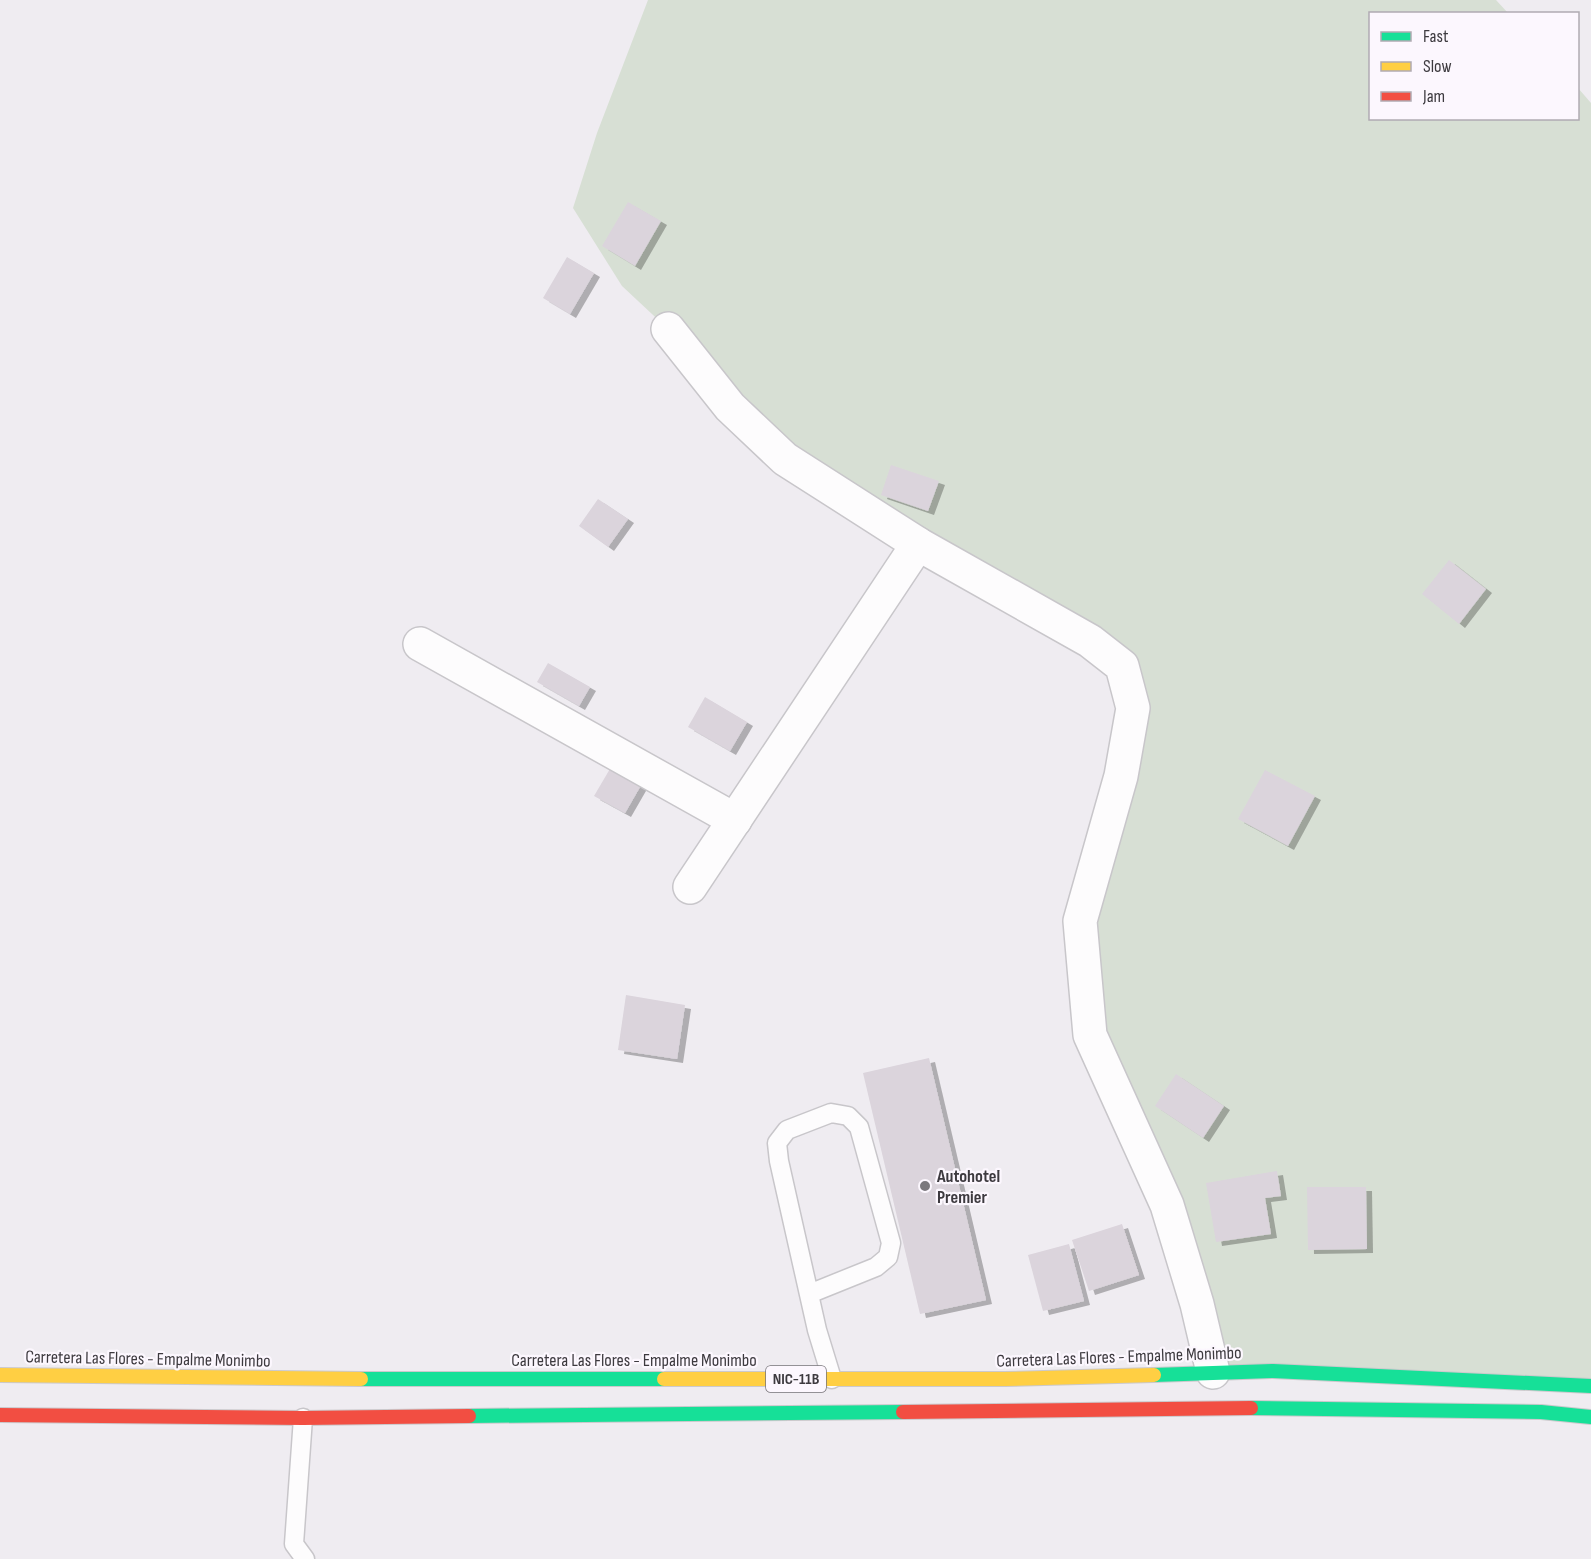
<svg xmlns="http://www.w3.org/2000/svg" width="1591" height="1559" font-family="'Sofia Sans Condensed',sans-serif">
<style>
.green{fill:#d7dfd4}
.building{fill:#dbd4dc;filter:url(#shadow)}
.lines{fill:none;stroke-linecap:round;stroke-linejoin:round}
.lane-casing{stroke:#c8c6ca;stroke-width:21}
.street-casing{stroke:#c8c6ca;stroke-width:36}
.fast-casing{stroke:#cbc9cc;stroke-width:16}
.slow-casing{stroke:#cbc9cc;stroke-width:16}
.jam-casing{stroke:#cbc9cc;stroke-width:16}
.lane{stroke:#fdfcfd;stroke-width:18}
.street{stroke:#fdfcfd;stroke-width:33}
.fast{stroke:#16e098;stroke-width:14}
.slow{stroke:#ffcf43;stroke-width:14}
.jam{stroke:#f24e42;stroke-width:14}
.poi-dot{fill:#7b787d;stroke:#fcf7fe;stroke-width:2}
.labels{text-anchor:middle;dominant-baseline:central;stroke-width:4.5;stroke-linejoin:round;paint-order:stroke}
.shield{fill:#fcf7fe;stroke:#767378;stroke-width:1.5}
.shield-label{font-size:16px;font-weight:bold;fill:#3d3a3f}
.poi-label{font-size:18px;font-weight:bold;fill:#3d3a3f;stroke:#fcf7fe;text-anchor:start}
.street-label{font-size:18px;fill:#3d3a3f;stroke:#fcf7fe}
</style>
<defs>
<filter id="shadow"><feDropShadow dx="6" dy="4" stdDeviation="0" flood-color="#0004"/></filter>
</defs>
<rect width="100%" height="100%" fill="#efecf1"/>
<path class="green" d="M 648,0 L 1496,0 L 1508,13 L 1370,14 L 1370,118 L 1578,118 L 1578,88 L 1591,103 L 1591,1386 L 1213,1372 L 1090,1035 L 1080,921 L 1121,776 L 1122,666 L 785,459 L 668,329 L 622,286 L 573,208 L 597,133 Z"/>
<g class="building">
<path d="M 628,202 L 661,221 L 635,266 L 602,246 Z"/>
<path d="M 567,257 L 594,273 L 570,314 L 543,298 Z"/>
<path d="M 891,465 L 939,481 L 928,511 L 881,495 Z"/>
<path d="M 598,499 L 628,519 L 608,547 L 579,526 Z"/>
<path d="M 1449,560 L 1486,589 L 1459,624 L 1422,594 Z"/>
<path d="M 548,663 L 590,687 L 579,706 L 537,682 Z"/>
<path d="M 705,697 L 747,722 L 730,751 L 688,727 Z"/>
<path d="M 614,762 L 644,780 L 625,813 L 594,796 Z"/>
<path d="M 1265,770 L 1315,796 L 1288,846 L 1238,819 Z"/>
<path d="M 626,995 L 685,1005 L 677,1059 L 618,1050 Z"/>
<path d="M 929,1058 L 986,1300 L 920,1314 L 863,1073 Z"/>
<path d="M 1176,1074 L 1224,1106 L 1203,1138 L 1155,1106 Z"/>
<path d="M 1277,1171 L 1281,1196 L 1265,1198 L 1271,1234 L 1216,1242 L 1206,1183 Z"/>
<path d="M 1307,1187 L 1366,1187 L 1367,1249 L 1308,1250 Z"/>
<path d="M 1122,1224 L 1139,1275 L 1089,1291 L 1072,1240 Z"/>
<path d="M 1069,1244 L 1084,1301 L 1043,1311 L 1028,1255 Z"/>
</g>
<g class="lines">
<defs>
<g id="lane">
<path d="M 809,1294 L 876,1267 L 888,1257 L 891,1243 L 859,1127 L 848,1116 L 831,1113 L 787,1130 L 777,1143 L 779,1161 L 817,1330 L 832,1379"/>
<path d="M 303,1418 L 294,1544 L 305,1559"/>
</g>
<g id="street">
<path d="M 668,329 L 730,407 L 785,459 L 918,544 L 1090,641 L 1122,666 L 1133,708 L 1121,776 L 1080,921 L 1090,1035 L 1167,1205 L 1197,1304 L 1213,1372"/>
<path d="M 420,644 L 735,820"/>
<path d="M 690,887 L 918,544"/>
</g>
<g id="fast">
<path d="M 1154,1375 L 1273,1371 L 1591,1386"/>
<path d="M 361,1379 L 664,1379"/>
<path d="M 1251,1408 L 1541,1412 L 1591,1417"/>
<path d="M 469,1416 L 903,1412"/>
</g>
<g id="slow">
<path d="M 0,1375 L 361,1379"/>
<path d="M 664,1379 L 1005,1379 L 1154,1375"/>
</g>
<g id="jam">
<path d="M 903,1412 L 1251,1408"/>
<path d="M 0,1415 L 303,1418 L 469,1416"/>
</g>
</defs>
<use href="#lane" class="lane-casing"/>
<use href="#street" class="street-casing"/>
<use href="#fast" class="fast-casing"/>
<use href="#slow" class="slow-casing"/>
<use href="#jam" class="jam-casing"/>
<use href="#lane" class="lane"/>
<use href="#street" class="street"/>
<use href="#fast" class="fast"/>
<use href="#slow" class="slow"/>
<use href="#jam" class="jam"/>
</g>
<circle class="poi-dot" cx="925" cy="1186" r="6"/>
<g class="labels">
<rect class="shield" x="766" y="1366" width="60" height="26" rx="4.5"/>
<g class="shield-label">
<text x="796" y="1379">NIC-11B</text>
</g>
<g class="poi-label">
<text x="937" y="1176">Autohotel<tspan x="937" dy="21">Premier</tspan></text>
</g>
<g class="street-label">
<text transform="translate(1119 1357) rotate(-2)">Carretera Las Flores - Empalme Monimbo</text>
<text transform="translate(148 1359) rotate(1)">Carretera Las Flores - Empalme Monimbo</text>
<text x="634" y="1360">Carretera Las Flores - Empalme Monimbo</text>
</g>
</g>
<rect x="1369" y="12" width="210" height="108" fill="#fcf7fe" stroke="#b0abb2" stroke-width="1.5"/>
<rect x="1381" y="32" width="30" height="9" fill="#16e098" stroke="#b0abb2" stroke-width="1.5"/>
<text x="1423" y="42" font-size="18" fill="#3d3a3f">Fast</text>
<rect x="1381" y="62" width="30" height="9" fill="#ffcf43" stroke="#b0abb2" stroke-width="1.5"/>
<text x="1423" y="72" font-size="18" fill="#3d3a3f">Slow</text>
<rect x="1381" y="92" width="30" height="9" fill="#f24e42" stroke="#b0abb2" stroke-width="1.5"/>
<text x="1423" y="102" font-size="18" fill="#3d3a3f">Jam</text>
</svg>
